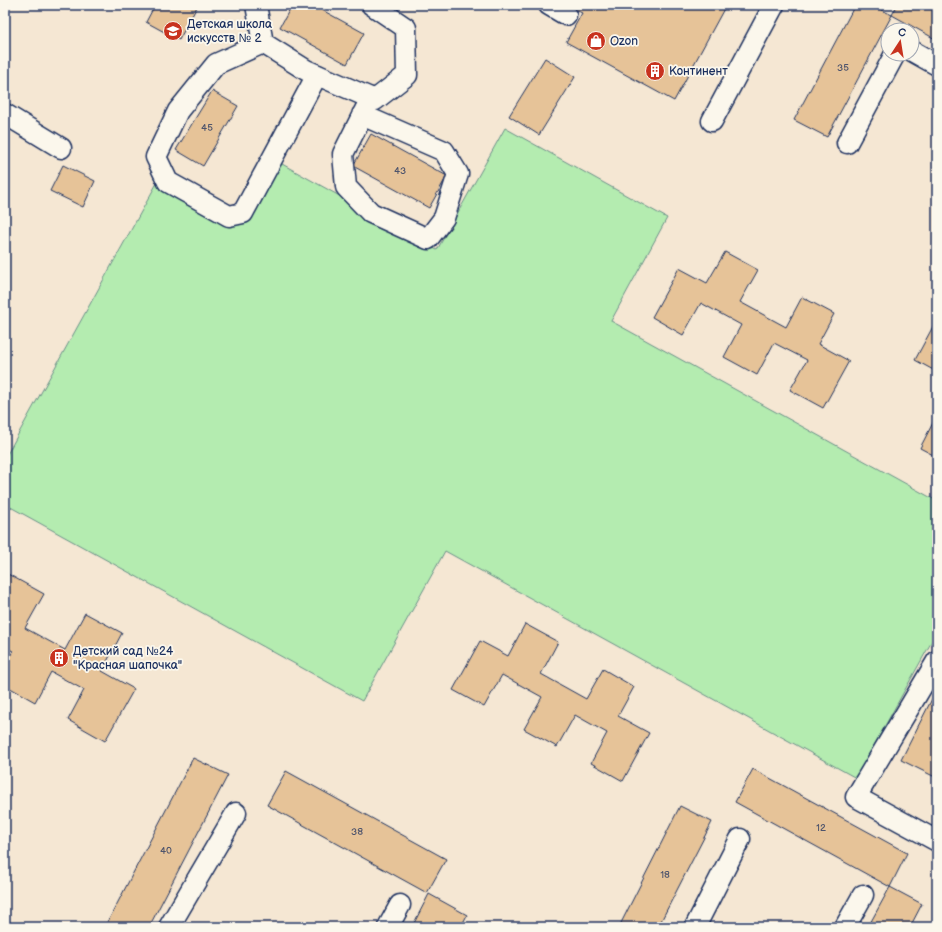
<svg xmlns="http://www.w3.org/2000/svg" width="942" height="932" font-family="'Balsamiq Sans',sans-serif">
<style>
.green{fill:#b4ecb0;stroke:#688e87}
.building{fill:#e6c398;stroke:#1b2f5e}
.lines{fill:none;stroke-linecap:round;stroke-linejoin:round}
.minor-casing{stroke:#1b2f5e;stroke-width:23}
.minor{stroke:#fbf7ec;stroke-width:20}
.labels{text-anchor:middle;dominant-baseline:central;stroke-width:3.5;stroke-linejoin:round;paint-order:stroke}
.number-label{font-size:10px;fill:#4e546c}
.poi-label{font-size:12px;fill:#1b2f5e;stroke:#fbf7ec;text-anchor:start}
</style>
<rect width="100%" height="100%" fill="#f5e7d3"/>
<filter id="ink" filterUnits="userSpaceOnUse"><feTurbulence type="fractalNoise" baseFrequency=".025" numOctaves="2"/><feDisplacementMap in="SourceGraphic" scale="8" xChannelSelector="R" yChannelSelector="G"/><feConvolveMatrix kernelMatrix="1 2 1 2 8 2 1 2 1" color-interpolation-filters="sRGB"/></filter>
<g filter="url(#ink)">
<path class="green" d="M 505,128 L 667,218 L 611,321 L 937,501 L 937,632 L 856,778 L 445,551 L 362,701 L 5,504 L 5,458 L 157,183 L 236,226 L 273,159 L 437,250 Z"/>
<g class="building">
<path d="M 155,5 L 198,5 L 179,40 L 146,22 Z"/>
<path d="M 292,5 L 313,5 L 364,33 L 347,64 L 280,27 Z"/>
<path d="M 566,5 L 726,5 L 674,101 L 566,42 L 582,13 Z"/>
<path d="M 751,5 L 762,5 L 759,9 Z"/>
<path d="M 855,5 L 872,5 L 892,15 L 827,137 L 794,120 Z"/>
<path d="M 897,5 L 937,5 L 937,40 L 892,15 Z"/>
<path d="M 545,58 L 575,77 L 539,135 L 509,116 Z"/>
<path d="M 212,91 L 238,106 L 203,166 L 176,150 Z"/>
<path d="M 371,134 L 447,176 L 429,208 L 353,166 Z"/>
<path d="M 63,165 L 95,181 L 83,207 L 50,191 Z"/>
<path d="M 725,252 L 758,270 L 740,302 L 786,327 L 802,297 L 834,314 L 818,344 L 849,361 L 823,408 L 790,390 L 807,360 L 774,343 L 757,375 L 724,357 L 741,325 L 701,303 L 683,335 L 652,317 L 679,268 L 707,283 Z"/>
<path d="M 937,319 L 937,372 L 915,360 Z"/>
<path d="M 937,415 L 937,457 L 920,448 Z"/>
<path d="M 6,573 L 44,594 L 25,628 L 65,650 L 85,613 L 122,633 L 102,671 L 134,689 L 105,741 L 68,720 L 84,690 L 51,672 L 35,702 L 5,685 L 5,665 L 13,651 L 5,647 Z"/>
<path d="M 525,624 L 558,642 L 541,674 L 586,699 L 603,669 L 634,687 L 618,716 L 649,733 L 623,781 L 591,763 L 607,733 L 575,715 L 557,747 L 524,729 L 542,697 L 502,675 L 484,707 L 453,690 L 480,641 L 508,656 Z"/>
<path d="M 937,689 L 937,778 L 901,760 Z"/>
<path d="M 193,758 L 228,775 L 149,927 L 105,927 Z"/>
<path d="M 753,769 L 907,853 L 890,887 L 735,802 Z"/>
<path d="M 286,771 L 446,859 L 427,893 L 267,805 Z"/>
<path d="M 680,806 L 712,822 L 658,927 L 619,927 Z"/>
<path d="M 890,887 L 922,904 L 910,927 L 868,927 Z"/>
<path d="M 429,894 L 467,915 L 461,927 L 412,927 Z"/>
</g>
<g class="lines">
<defs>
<g id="minor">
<path d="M 256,5 L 263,43 L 306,70 L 375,100 L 407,75 L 406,28 L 372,5"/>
<path d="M 549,5 L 566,15"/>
<path d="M 263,43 L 216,64 L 178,111 L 156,157 L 168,182 L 229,216 L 243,213 L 317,75"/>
<path d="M 912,51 L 937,65"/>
<path d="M 5,114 L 61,148"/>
<path d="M 362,115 L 444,151 L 458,174 L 444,218 L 428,239 L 371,213 L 346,187 L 343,154 L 371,98"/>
<path d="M 712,121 L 774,5"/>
<path d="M 847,143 L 895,54"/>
<path d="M 937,661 L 856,797 L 937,841"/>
<path d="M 169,927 L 236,813"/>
<path d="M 388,927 L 400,905"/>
<path d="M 695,927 L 740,839"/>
<path d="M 845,927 L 863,895"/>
</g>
</defs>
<use href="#minor" class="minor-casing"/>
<use href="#minor" class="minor"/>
</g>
</g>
<defs>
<symbol id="school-disc" viewBox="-11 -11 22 22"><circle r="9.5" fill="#c8321e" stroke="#fbf7ec"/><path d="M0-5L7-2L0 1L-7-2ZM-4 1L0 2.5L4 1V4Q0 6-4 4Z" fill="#fff"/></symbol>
<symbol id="shop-disc" viewBox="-11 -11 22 22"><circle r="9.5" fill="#c8321e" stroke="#fbf7ec"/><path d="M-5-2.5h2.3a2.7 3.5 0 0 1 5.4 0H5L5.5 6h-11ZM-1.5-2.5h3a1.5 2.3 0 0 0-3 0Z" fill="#fff"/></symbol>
<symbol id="building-disc" viewBox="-11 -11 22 22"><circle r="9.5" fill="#c8321e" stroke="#fbf7ec"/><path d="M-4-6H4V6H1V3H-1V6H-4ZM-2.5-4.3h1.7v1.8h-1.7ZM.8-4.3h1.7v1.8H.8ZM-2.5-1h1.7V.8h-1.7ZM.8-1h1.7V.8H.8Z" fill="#fff"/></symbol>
</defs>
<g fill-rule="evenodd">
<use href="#school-disc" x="162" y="20" width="22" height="22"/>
<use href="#shop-disc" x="585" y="30" width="22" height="22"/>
<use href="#building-disc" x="644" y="60" width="22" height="22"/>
<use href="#building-disc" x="48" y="647" width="22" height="22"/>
</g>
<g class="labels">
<g class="number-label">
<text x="843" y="68">35</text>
<text x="207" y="128">45</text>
<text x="400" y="171">43</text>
<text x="821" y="828">12</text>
<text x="357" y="832">38</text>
<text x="166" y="851">40</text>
<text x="665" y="875">18</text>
</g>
<g class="poi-label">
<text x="187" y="24">Детская школа<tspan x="187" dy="14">искусств № 2</tspan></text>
<text x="610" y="41">Ozon</text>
<text x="669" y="71">Континент</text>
<text x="73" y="651">Детский сад №24<tspan x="73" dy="14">"Красная шапочка"</tspan></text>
</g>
</g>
<rect width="942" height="932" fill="none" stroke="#fbf7ec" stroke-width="20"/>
<rect x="10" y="10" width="922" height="912" fill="none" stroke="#1b2f5e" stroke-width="1.5" filter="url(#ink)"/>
<g transform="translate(900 42) rotate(12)"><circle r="19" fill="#fbf7ec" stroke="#a1a7b3"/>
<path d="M0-3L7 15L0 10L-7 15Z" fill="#c8321e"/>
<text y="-6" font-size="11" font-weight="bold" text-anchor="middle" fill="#1b2f5e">С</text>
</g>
</svg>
